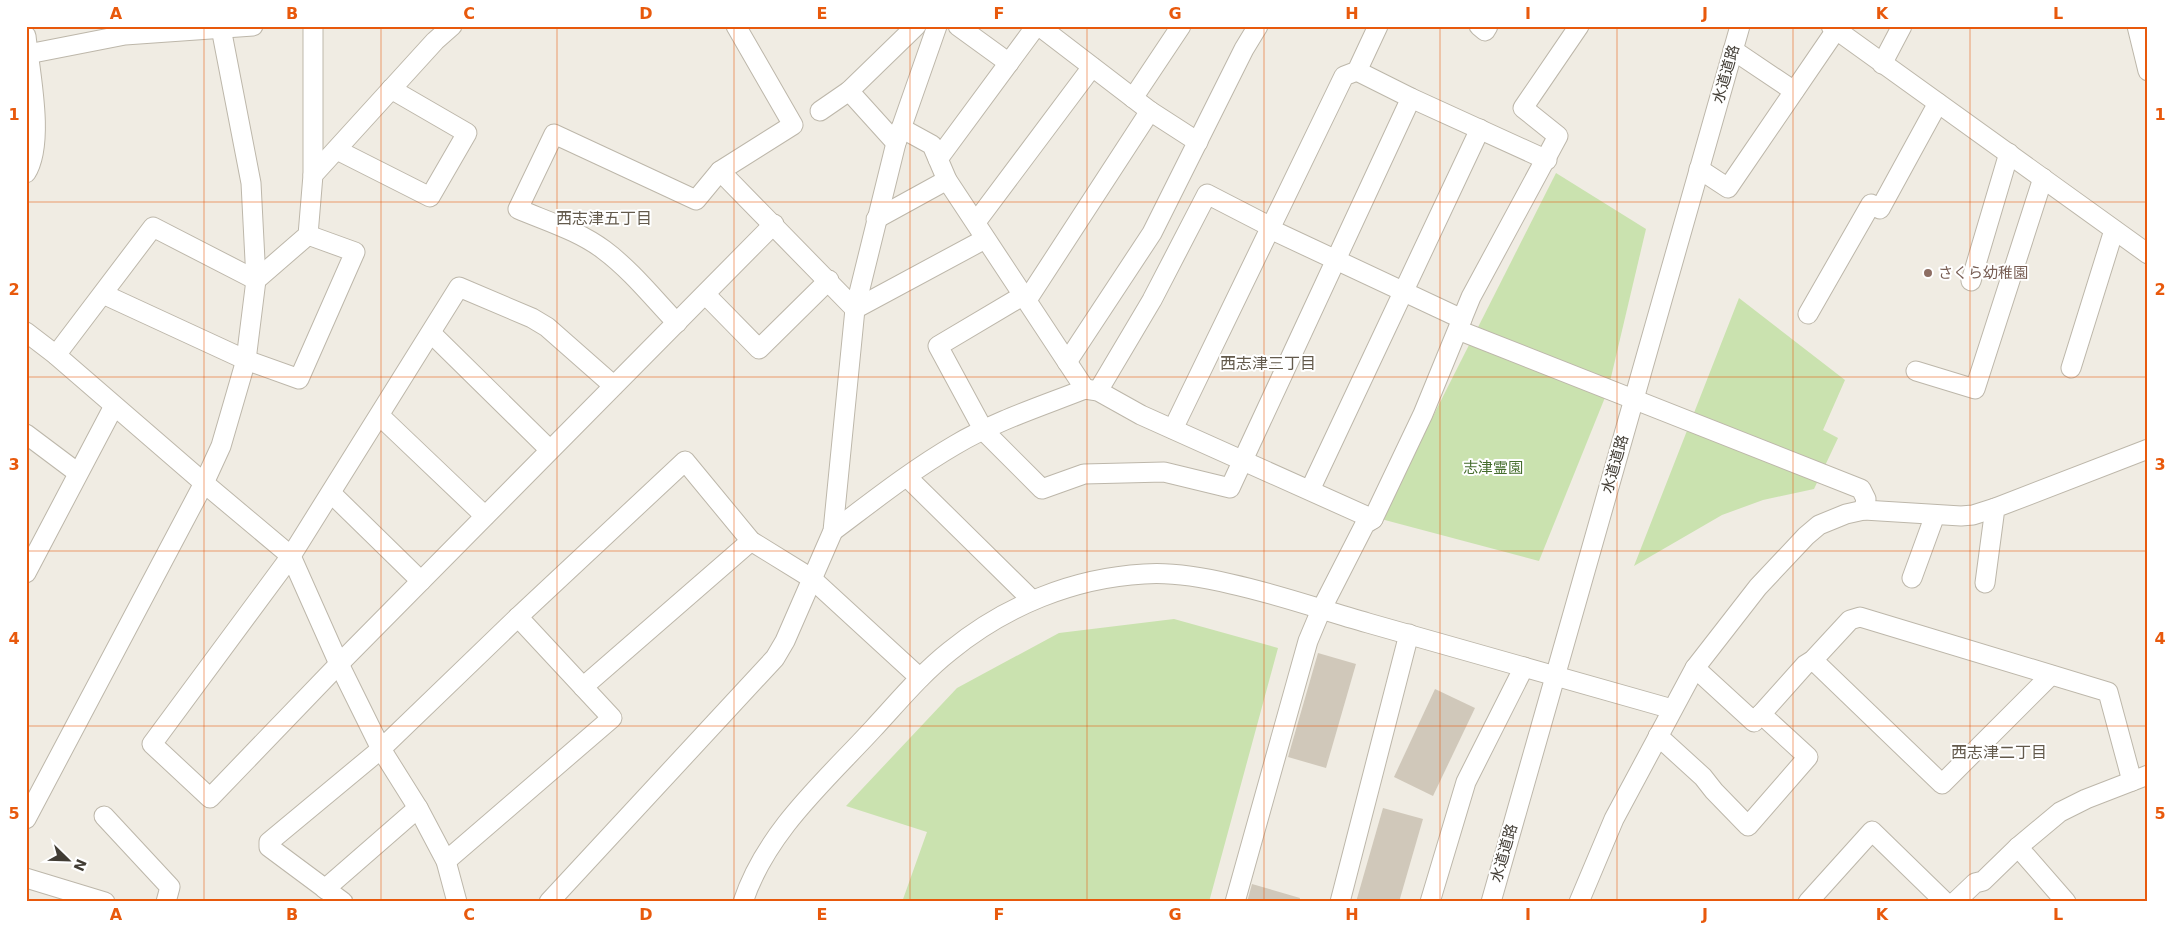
<svg xmlns="http://www.w3.org/2000/svg" width="2174" height="928" font-family="'DejaVu Sans','Noto Sans JP',sans-serif">
<style>
.green{fill:#cae2af}
.building{fill:#d0c8ba}
.lines{fill:none;stroke-linecap:round;stroke-linejoin:round}
.minor-casing{stroke:#bdb7aa;stroke-width:21}
.minor{stroke:#fff;stroke-width:19}
.grid{fill:none;stroke:#e8590c;stroke-width:1;stroke-opacity:0.55}
.education-dot{fill:#8d6e63;stroke:#fff;stroke-width:2}
.labels{text-anchor:middle;dominant-baseline:central;stroke-width:4;stroke-linejoin:round;paint-order:stroke}
.street-label{font-size:15px;fill:#413c34;stroke:#fff}
.education-label{font-size:15px;fill:#785e54;stroke:#fff;text-anchor:start}
.park-label{font-size:15px;fill:#456d2d;stroke:#fff}
.neighbourhood-label{font-size:16px;fill:#635a4c;stroke:#fff}
.neatline{fill:none;stroke:#e8590c;stroke-width:2}
.grid-label{font-size:16px;text-anchor:middle;font-weight:bold;fill:#e8590c}
</style>
<rect width="100%" height="100%" fill="#f0ece3"/>
<g class="green">
<path d="M 1556,173 L 1646,229 L 1608,390 L 1539,561 L 1381,519 Z"/>
<path d="M 1739,298 L 1845,380 L 1823,430 L 1838,438 L 1814,489 L 1763,500 L 1722,515 L 1634,566 Z"/>
<path d="M 1174,619 L 1278,648 L 1209,902 L 902,902 L 927,832 L 846,806 L 957,688 L 1059,633 Z"/>
</g>
<g class="building">
<path d="M 1318,653 L 1356,664 L 1326,768 L 1288,757 Z"/>
<path d="M 1435,689 L 1475,708 L 1433,796 L 1394,777 Z"/>
<path d="M 1383,808 L 1423,819 L 1399,902 L 1356,902 Z"/>
<path d="M 1252,884 L 1300,898 L 1299,902 L 1247,902 Z"/>
</g>
<g class="lines">
<defs>
<g id="minor">
<path d="M 313,26 L 313,175"/>
<path d="M 958,26 L 1009,63"/>
<path d="M 1039,26 L 1150,111 L 1198,142"/>
<path d="M 1479,26 L 1485,31 L 1488,26"/>
<path d="M 1831,26 L 2148,254"/>
<path d="M 2137,26 L 2148,71"/>
<path d="M 26,36 C 30,73 45,143 26,173"/>
<path d="M 1733,50 L 1794,91"/>
<path d="M 28,54 L 125,35 L 253,26"/>
<path d="M 1882,64 L 1902,26"/>
<path d="M 1357,71 L 1411,98 L 1547,160"/>
<path d="M 849,91 L 896,143"/>
<path d="M 1133,98 L 1181,26"/>
<path d="M 820,111 L 849,91 L 916,26"/>
<path d="M 901,128 L 932,145 L 947,180 L 1085,389"/>
<path d="M 337,150 L 430,197 L 467,133 L 391,89"/>
<path d="M 938,159 L 1036,26"/>
<path d="M 1699,169 L 1728,188 L 1836,30"/>
<path d="M 720,171 L 855,309 L 985,239"/>
<path d="M 876,219 L 947,180"/>
<path d="M 976,222 L 1092,67"/>
<path d="M 1270,229 L 1462,319"/>
<path d="M 1971,281 L 2009,153"/>
<path d="M 103,294 L 246,360 L 299,379 L 355,252 L 308,235"/>
<path d="M 706,295 L 759,349 L 829,280"/>
<path d="M 1024,295 L 938,346 L 984,431 L 1042,489 L 1084,474 L 1164,472 L 1230,488 L 1411,98"/>
<path d="M 1027,300 L 1150,111"/>
<path d="M 1808,314 L 1871,204 L 1880,209 L 1938,103"/>
<path d="M 677,323 C 654,299 631,270 604,250 C 579,231 546,221 518,209 L 554,134 L 696,200 L 720,171 L 793,125 L 736,26"/>
<path d="M 1458,330 L 1861,489 L 1866,499 L 1864,510"/>
<path d="M 26,332 L 56,355 L 204,483 L 291,556 L 339,664 L 381,749 L 418,808 L 446,861 L 457,902"/>
<path d="M 431,333 L 550,450"/>
<path d="M 56,355 L 153,227 L 256,280 L 308,235 L 313,175 L 435,41 L 452,26"/>
<path d="M 1067,362 L 1152,233 L 1244,49 L 1258,26"/>
<path d="M 2071,368 L 2114,230"/>
<path d="M 1916,371 L 1975,389 L 2043,178"/>
<path d="M 614,386 L 547,327 L 532,318 L 459,287 L 291,556 L 152,744 L 210,798 L 339,664 L 774,224"/>
<path d="M 1098,391 L 1152,300 L 1207,194 L 1271,227"/>
<path d="M 380,416 L 485,516"/>
<path d="M 1173,429 L 1344,76 L 1357,71 L 1378,26"/>
<path d="M 26,434 L 78,473"/>
<path d="M 907,477 L 1032,600"/>
<path d="M 1310,490 L 1480,129"/>
<path d="M 332,494 L 421,581"/>
<path d="M 833,531 C 873,501 912,470 955,445 C 995,421 1042,406 1085,389 L 1098,391 L 1141,415 L 1373,519"/>
<path d="M 26,573 L 114,406"/>
<path d="M 1912,578 L 1935,515"/>
<path d="M 1985,583 L 1995,508 L 2148,449"/>
<path d="M 1813,660 L 1942,784 L 2051,675"/>
<path d="M 1695,668 L 1754,722 L 1805,665 L 1813,660 L 1850,620 L 1860,617 L 2108,692 L 2132,781"/>
<path d="M 583,687 L 751,541"/>
<path d="M 1658,736 L 1703,777 L 1714,791 L 1748,826 L 1808,757 L 1761,714"/>
<path d="M 104,816 L 170,887 L 166,902"/>
<path d="M 26,819 L 204,483 L 221,446 L 246,360 L 256,280 L 251,183 L 221,28"/>
<path d="M 2018,847 L 2066,902"/>
<path d="M 446,861 L 612,718 L 518,617"/>
<path d="M 26,878 L 105,902"/>
<path d="M 325,889 L 418,808"/>
<path d="M 343,902 L 269,847 L 269,842 L 381,749 L 518,617 L 685,461 L 751,541 L 811,578 L 920,678"/>
<path d="M 549,902 L 775,658 L 785,641 L 833,531 L 855,309 L 896,143 L 937,26"/>
<path d="M 743,902 C 766,832 825,781 873,729 C 898,702 921,674 950,651 C 1005,606 1073,578 1144,574 C 1170,572 1206,578 1231,584 C 1277,594 1322,610 1368,623 C 1469,652 1571,680 1672,709"/>
<path d="M 1235,902 L 1308,641 L 1321,610 L 1365,524 L 1373,519 L 1423,414 L 1471,297 L 1558,136 L 1523,108 L 1579,26"/>
<path d="M 1340,902 L 1409,634"/>
<path d="M 1430,902 L 1466,782 L 1524,667"/>
<path d="M 1491,902 L 1740,26"/>
<path d="M 1579,902 L 1614,819 L 1695,668 L 1758,587 L 1806,536 L 1819,525 L 1846,514 L 1864,510 L 1961,516 L 1973,515 L 1995,508"/>
<path d="M 1808,902 L 1872,831 L 1945,902"/>
<path d="M 1955,902 L 1975,883 L 1983,881 L 2018,847 L 2060,812 L 2086,799 L 2148,775"/>
</g>
</defs>
<use href="#minor" class="minor-casing"/>
<use href="#minor" class="minor"/>
</g>
<path class="grid" d="M 204,26 L 204,902M 381,26 L 381,902M 557,26 L 557,902M 734,26 L 734,902M 910,26 L 910,902M 1087,26 L 1087,902M 1264,26 L 1264,902M 1440,26 L 1440,902M 1617,26 L 1617,902M 1793,26 L 1793,902M 1970,26 L 1970,902M 26,202 L 2148,202M 26,377 L 2148,377M 26,551 L 2148,551M 26,726 L 2148,726"/>
<circle class="education-dot" cx="1928" cy="273" r="5"/>
<g class="labels">
<g class="street-label">
<text transform="translate(1726 74) rotate(-74)">水道道路</text>
<text transform="translate(1615 464) rotate(-74)">水道道路</text>
<text transform="translate(1504 853) rotate(-74)">水道道路</text>
</g>
<g class="education-label">
<text x="1938" y="273">さくら幼稚園</text>
</g>
<g class="park-label">
<text x="1493" y="468">志津霊園</text>
</g>
<g class="neighbourhood-label">
<text x="604" y="218">西志津五丁目</text>
<text x="1268" y="363">西志津三丁目</text>
<text x="1999" y="752">西志津二丁目</text>
</g>
</g>
<rect width="2174" height="928" fill="none" stroke="#ffffff" stroke-width="55"/>
<g transform="translate(68 860) rotate(113)" stroke="#ffffff" stroke-width="4" paint-order="stroke">
<path d="M0-4L9 19L0 12L-9 19Z" fill="#413c34"/>
<text y="-8" font-size="14" font-weight="bold" text-anchor="middle" fill="#413c34">N</text>
</g>
<rect x="28" y="28" width="2118" height="872" class="neatline"/>
<g class="grid-label">
<text x="116" y="19">A</text>
<text x="292" y="19">B</text>
<text x="469" y="19">C</text>
<text x="646" y="19">D</text>
<text x="822" y="19">E</text>
<text x="999" y="19">F</text>
<text x="1175" y="19">G</text>
<text x="1352" y="19">H</text>
<text x="1528" y="19">I</text>
<text x="1705" y="19">J</text>
<text x="1882" y="19">K</text>
<text x="2058" y="19">L</text>
<text x="14" y="120">1</text>
<text x="2160" y="120">1</text>
<text x="14" y="295">2</text>
<text x="2160" y="295">2</text>
<text x="14" y="470">3</text>
<text x="2160" y="470">3</text>
<text x="14" y="644">4</text>
<text x="2160" y="644">4</text>
<text x="14" y="819">5</text>
<text x="2160" y="819">5</text>
<text x="116" y="920">A</text>
<text x="292" y="920">B</text>
<text x="469" y="920">C</text>
<text x="646" y="920">D</text>
<text x="822" y="920">E</text>
<text x="999" y="920">F</text>
<text x="1175" y="920">G</text>
<text x="1352" y="920">H</text>
<text x="1528" y="920">I</text>
<text x="1705" y="920">J</text>
<text x="1882" y="920">K</text>
<text x="2058" y="920">L</text>
</g>
</svg>
